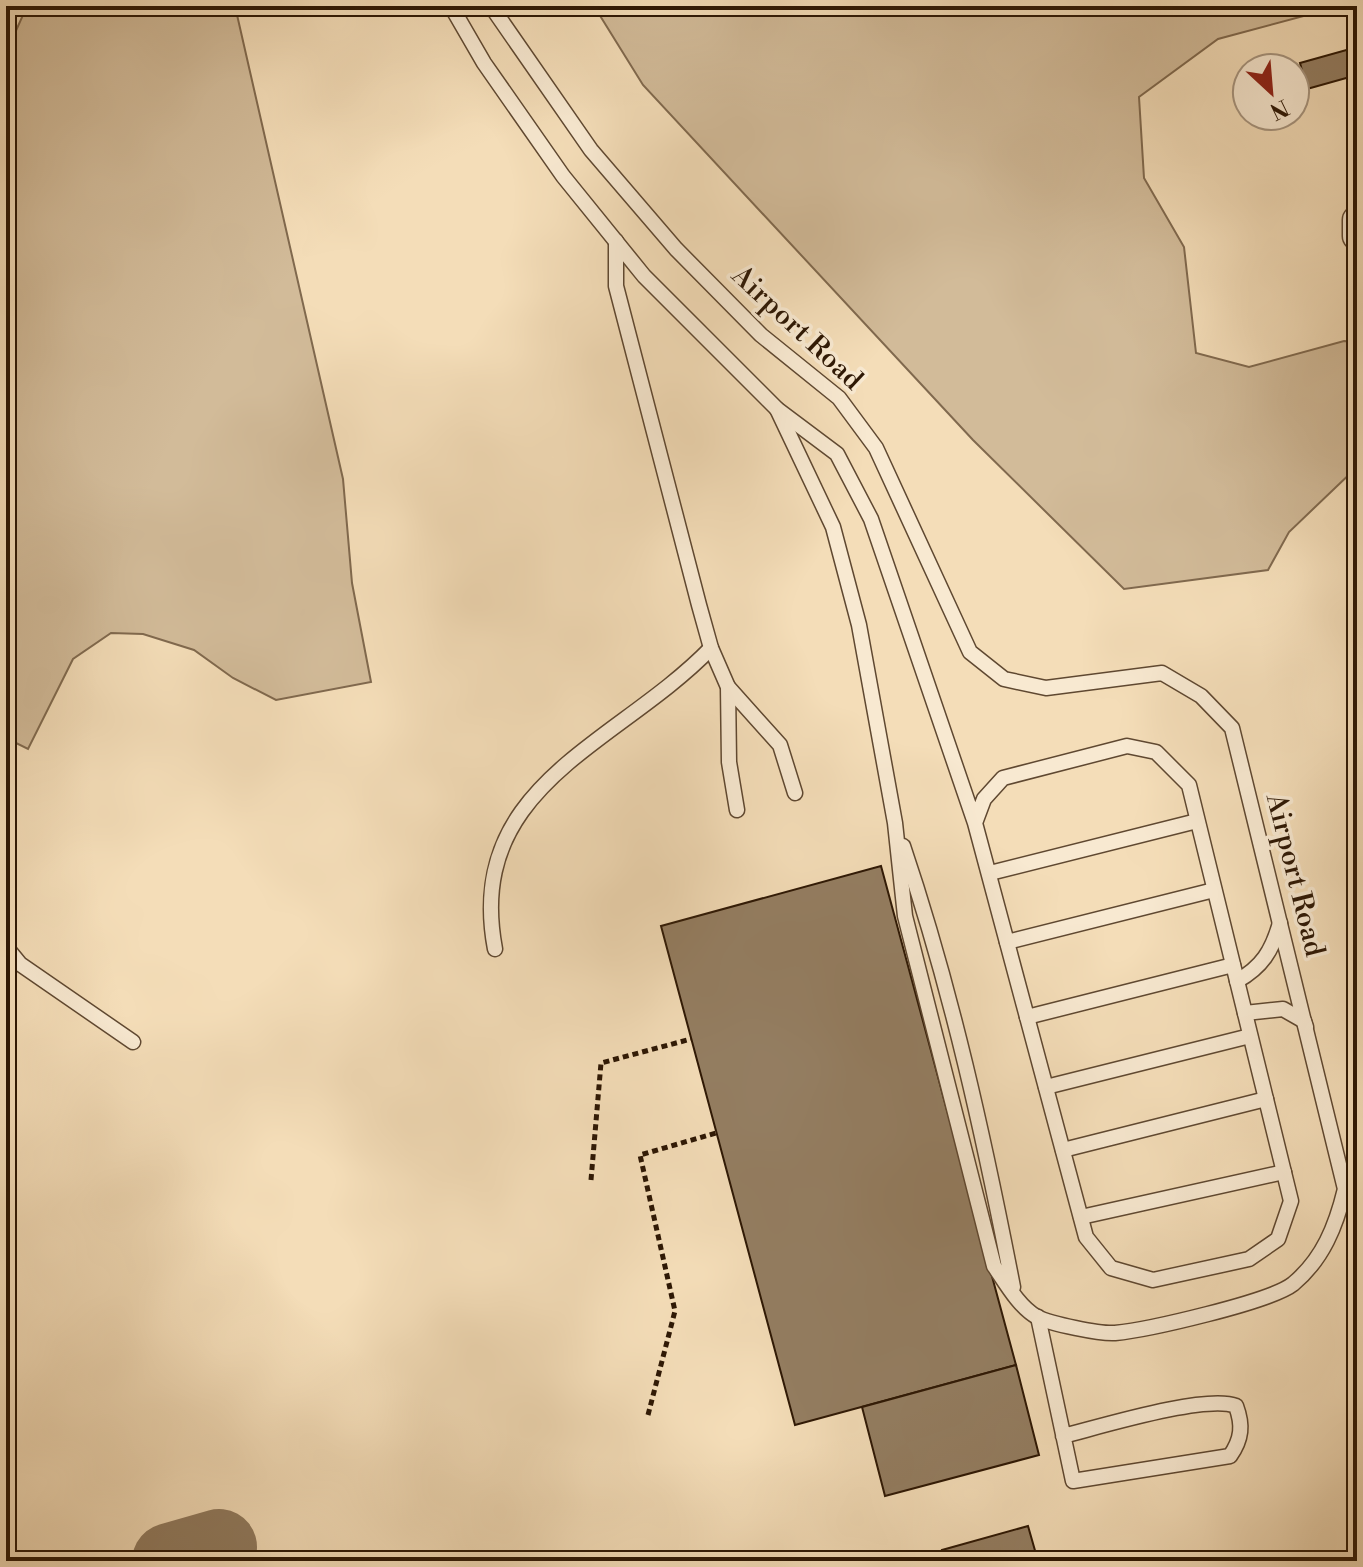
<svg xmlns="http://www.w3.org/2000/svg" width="1363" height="1567" font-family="'Libre Bodoni',serif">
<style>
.green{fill:#d2bb99;stroke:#80694e;stroke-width:2}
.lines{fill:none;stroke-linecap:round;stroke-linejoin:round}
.taxiway{stroke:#907a5e;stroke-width:76}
.building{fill:#947e62;stroke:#2d1704;stroke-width:2}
.service-casing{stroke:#5f4831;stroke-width:17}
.minor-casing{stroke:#5f4831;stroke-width:31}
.path{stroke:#2d1704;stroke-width:5;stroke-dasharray:6 4;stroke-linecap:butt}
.service{stroke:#f8e9d1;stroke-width:14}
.minor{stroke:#f8e9d1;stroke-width:28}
.labels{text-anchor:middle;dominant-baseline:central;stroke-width:7;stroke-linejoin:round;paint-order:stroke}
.street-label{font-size:28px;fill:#2d1704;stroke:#f8e9d1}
</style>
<rect width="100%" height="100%" fill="#f4ddb8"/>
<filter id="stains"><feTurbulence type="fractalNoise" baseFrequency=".0025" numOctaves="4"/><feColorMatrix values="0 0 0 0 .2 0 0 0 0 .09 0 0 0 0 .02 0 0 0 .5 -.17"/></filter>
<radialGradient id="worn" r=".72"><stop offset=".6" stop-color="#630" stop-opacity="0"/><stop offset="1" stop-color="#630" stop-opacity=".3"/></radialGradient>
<g class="green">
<path d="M 27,6 L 235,6 L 343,479 L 352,583 L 371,682 L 276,700 L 233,678 L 194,650 L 143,634 L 111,633 L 73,659 L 28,749 L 16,743 L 6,708 L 6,53 Z"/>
<path d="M 594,6 L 1341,6 L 1218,39 L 1139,97 L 1144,178 L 1184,247 L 1196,353 L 1249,367 L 1344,341 L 1357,342 L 1357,467 L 1289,532 L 1268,570 L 1124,589 L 973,440 L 643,85 Z"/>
</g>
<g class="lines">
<path class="taxiway" d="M 170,1561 L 219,1547"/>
</g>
<g class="building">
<path d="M 1357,47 L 1357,75 L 1307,89 L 1300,63 Z"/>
<path d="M 881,866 L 1016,1365 L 795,1425 L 661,926 Z"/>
<path d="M 1016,1365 L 1039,1455 L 885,1496 L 862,1407 Z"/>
<path d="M 1028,1526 L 1038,1561 L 945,1561 L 942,1550 Z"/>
</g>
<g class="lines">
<defs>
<g id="service">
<path d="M 451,6 L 484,63 L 563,176 L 644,276 L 777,409 L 837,454 L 871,519 L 975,823 L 1086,1237 L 1111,1268 L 1153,1280 L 1249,1259 L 1278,1239 L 1291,1201 L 1189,785 L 1156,752 L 1127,746 L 1003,778 L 984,799 L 975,823"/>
<path d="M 491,6 L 591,150 L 676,249 L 761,335 L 839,398 L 876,448 L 970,652 L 1004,679 L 1046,688 L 1162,673 L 1201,696 L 1232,728 L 1345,1189 C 1336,1226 1323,1259 1293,1284 C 1270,1302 1147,1330 1115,1333 C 1100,1334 1051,1324 1037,1317 C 1019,1307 1005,1282 994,1266 L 905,916 L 895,823 L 859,625 L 833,527 L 777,409"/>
<path d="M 616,241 L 616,286 L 699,605 L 711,648 L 728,687 L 729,762 L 737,810"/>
<path d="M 728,687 L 780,745 L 795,793"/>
<path d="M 903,846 C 952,991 984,1138 1013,1287"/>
<path d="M 990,873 L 1197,821"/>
<path d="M 1007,942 L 1214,890"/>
<path d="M 6,947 L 20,964 L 133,1042"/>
<path d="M 495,949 C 464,785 617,745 711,648"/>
<path d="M 1237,981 C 1262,967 1272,951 1280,923"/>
<path d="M 1245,1013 L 1283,1009 L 1304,1021 L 1306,1027"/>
<path d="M 1027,1017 L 1233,965"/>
<path d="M 1046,1087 L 1250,1036"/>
<path d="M 1063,1150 L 1266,1099"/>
<path d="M 1081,1217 L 1284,1172"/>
<path d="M 1038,1317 L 1073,1481 L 1230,1456 C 1242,1439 1243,1425 1236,1406 C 1206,1394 1099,1427 1063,1436"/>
</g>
<path id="minor" d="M 1357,220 L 1357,236"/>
</defs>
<use href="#service" class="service-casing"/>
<use href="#minor" class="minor-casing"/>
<g class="path">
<path d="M 591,1180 L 601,1063 L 691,1039"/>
<path d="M 648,1415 L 675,1311 L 640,1155 L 716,1133"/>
</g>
<use href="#service" class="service"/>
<use href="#minor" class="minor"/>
</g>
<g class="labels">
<g class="street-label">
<text transform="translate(797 328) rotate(43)">Airport Road</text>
<text transform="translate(1295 875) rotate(76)">Airport Road</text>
</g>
</g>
<rect width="1363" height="1567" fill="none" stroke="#f4ddb8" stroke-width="32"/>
<rect x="8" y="8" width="1347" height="1551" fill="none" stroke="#2d1704" stroke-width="4"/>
<rect x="16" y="16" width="1331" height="1535" fill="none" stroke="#2d1704" stroke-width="2"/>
<g transform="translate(1271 92) rotate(154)"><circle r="38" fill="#f8e9d1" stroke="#a7957f" stroke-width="2"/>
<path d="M0-6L14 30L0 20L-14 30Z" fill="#8f2418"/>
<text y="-12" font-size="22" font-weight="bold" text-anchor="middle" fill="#2d1704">N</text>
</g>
<rect width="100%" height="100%" filter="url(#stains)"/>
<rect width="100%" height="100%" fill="url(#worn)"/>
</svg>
